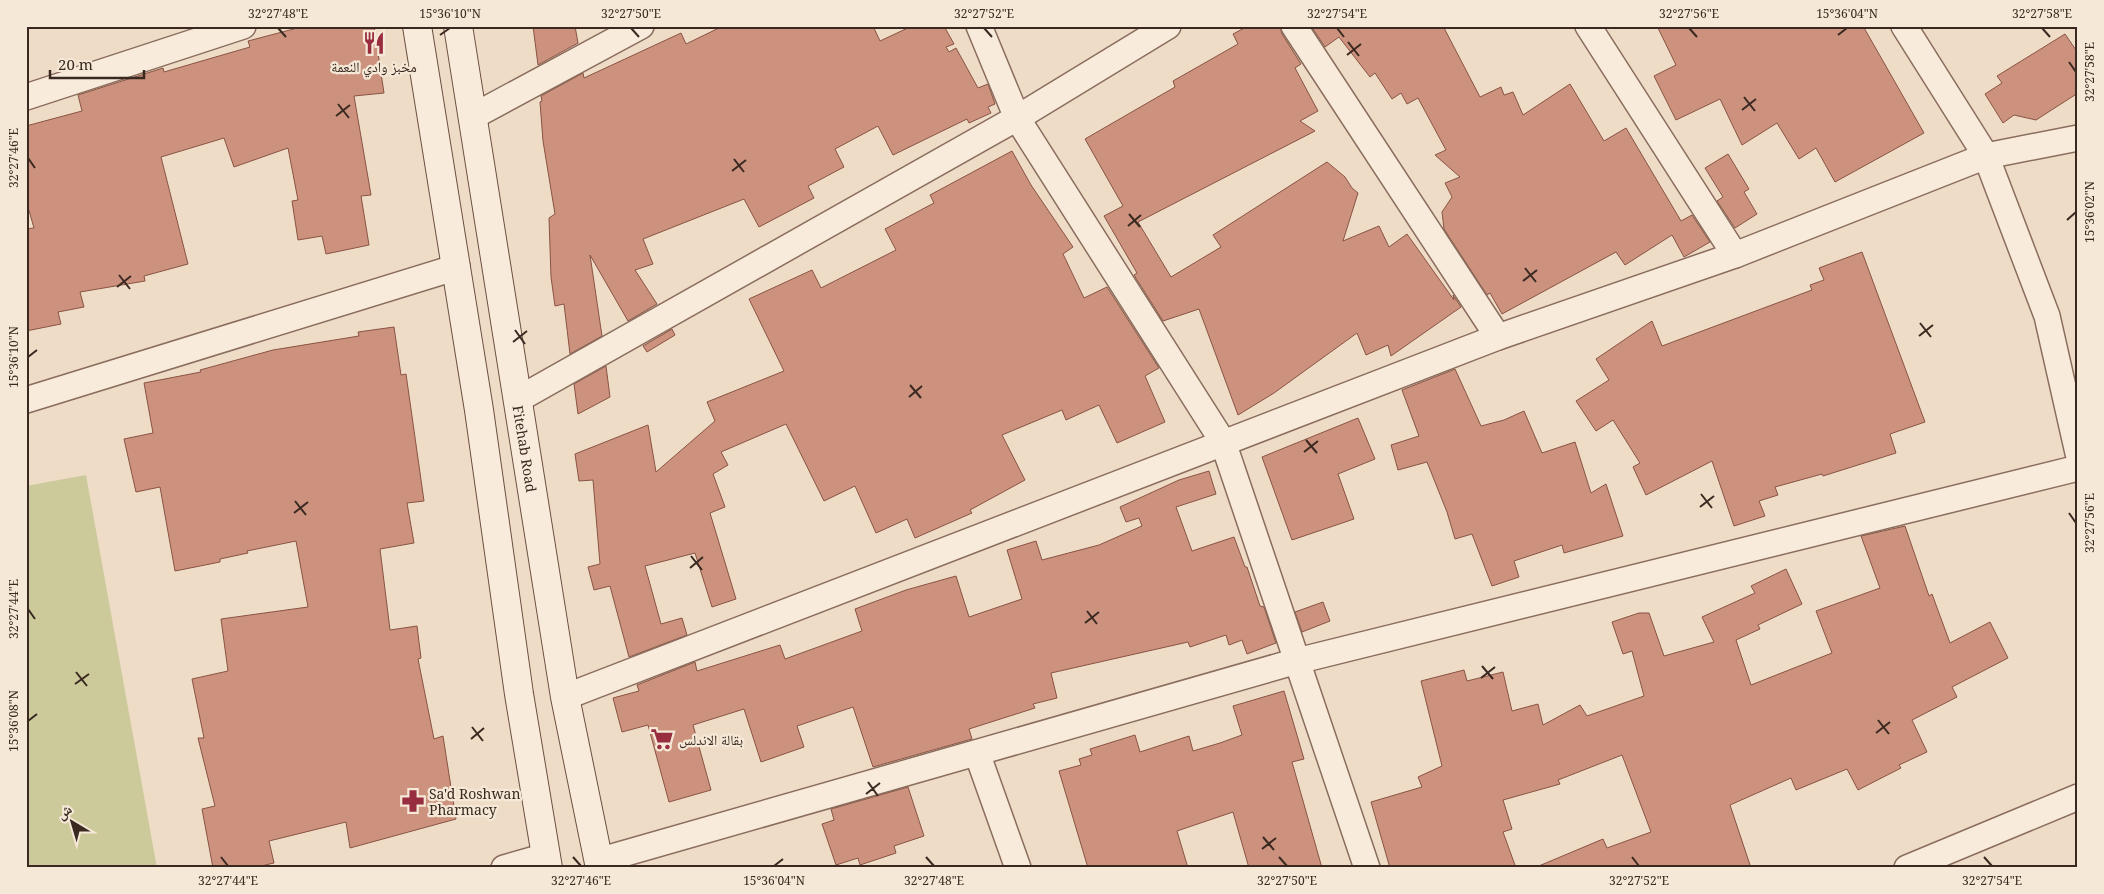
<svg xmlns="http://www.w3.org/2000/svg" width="2104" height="894" font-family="'Noto Serif','Noto Naskh Arabic',serif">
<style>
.green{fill:#ccca9b}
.building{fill:#cc927e;stroke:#895343}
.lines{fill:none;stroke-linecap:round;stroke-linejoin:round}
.street-casing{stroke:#8a6d5d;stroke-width:28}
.secondary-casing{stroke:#6c4f40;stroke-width:30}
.street{stroke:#f9ebdb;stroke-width:25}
.secondary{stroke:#f9ebdb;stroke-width:28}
.ticks{fill:none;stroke:#3a2920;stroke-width:2}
.labels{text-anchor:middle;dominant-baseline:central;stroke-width:4.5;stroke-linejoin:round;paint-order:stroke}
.poi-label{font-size:14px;fill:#3a2920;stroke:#f5e8d7;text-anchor:start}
.street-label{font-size:14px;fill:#3a2920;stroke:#f5e8d7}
.neatline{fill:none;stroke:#3a2920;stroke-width:2}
.ticks-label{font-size:12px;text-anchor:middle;fill:#3a2920}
</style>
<rect width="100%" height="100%" fill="#eedcc7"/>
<path class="green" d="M 86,475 L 157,868 L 26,868 L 26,486 Z"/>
<g class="building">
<path d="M 305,26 L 374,26 L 384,93 L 354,96 L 371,195 L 361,196 L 369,245 L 326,254 L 322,236 L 298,240 L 292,201 L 298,200 L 288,148 L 234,167 L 224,138 L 161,157 L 188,264 L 144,276 L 145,281 L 80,292 L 84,307 L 58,312 L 61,324 L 26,331 L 26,229 L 34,228 L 26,200 L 26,126 L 82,111 L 78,95 L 163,68 L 164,72 L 250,47 L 248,41 Z"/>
<path d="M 533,26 L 575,26 L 578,43 L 538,65 Z"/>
<path d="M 723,26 L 873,26 L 880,41 L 912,26 L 944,26 L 954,44 L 946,47 L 949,52 L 956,48 L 978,88 L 988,84 L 995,104 L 988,107 L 991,113 L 969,123 L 967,119 L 893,155 L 878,126 L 835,149 L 844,167 L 808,186 L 814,198 L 759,227 L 744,199 L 643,239 L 653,264 L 635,270 L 657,304 L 628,321 L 590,255 L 602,336 L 570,354 L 564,304 L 555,306 L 551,277 L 549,218 L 555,214 L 543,141 L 540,102 L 542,101 L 541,96 L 583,73 L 584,78 L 681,33 L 686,44 Z"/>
<path d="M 1248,26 L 1280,26 L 1282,34 L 1301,64 L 1295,68 L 1318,111 L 1300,121 L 1315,131 L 1138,222 L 1171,277 L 1221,247 L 1213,235 L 1327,162 L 1345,177 L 1352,188 L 1358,193 L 1343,241 L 1379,226 L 1389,247 L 1407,234 L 1454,300 L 1453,295 L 1461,307 L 1391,356 L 1388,345 L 1366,355 L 1357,333 L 1274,393 L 1238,415 L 1199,309 L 1163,321 L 1134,275 L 1137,273 L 1104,216 L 1123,206 L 1085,139 L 1175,87 L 1173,81 L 1238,44 L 1233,34 Z"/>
<path d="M 1311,26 L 1443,26 L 1480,97 L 1501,87 L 1504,95 L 1513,92 L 1523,115 L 1570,84 L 1604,141 L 1626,128 L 1681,221 L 1692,215 L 1710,242 L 1684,257 L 1672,235 L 1625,265 L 1616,252 L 1502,314 L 1490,293 L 1487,295 L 1444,229 L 1442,212 L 1452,197 L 1445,183 L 1460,177 L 1435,155 L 1446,150 L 1418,98 L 1407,104 L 1401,93 L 1392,99 L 1375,73 L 1370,77 L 1339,37 L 1325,47 Z"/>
<path d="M 1657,26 L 1863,26 L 1924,133 L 1835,182 L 1816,148 L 1799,159 L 1777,123 L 1742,145 L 1720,99 L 1676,120 L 1654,76 L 1676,65 Z"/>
<path d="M 2065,34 L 2078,53 L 2078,93 L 2036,120 L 2014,115 L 2003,123 L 1985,94 L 2002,83 L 1997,76 Z"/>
<path d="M 1012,151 L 1031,185 L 1073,247 L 1063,254 L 1084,298 L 1107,287 L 1159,368 L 1145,376 L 1165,422 L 1117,443 L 1099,405 L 1066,420 L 1062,410 L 1002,435 L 1025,480 L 970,510 L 972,513 L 915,538 L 907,519 L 876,533 L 855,486 L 824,501 L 786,424 L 721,452 L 728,465 L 713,474 L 725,507 L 710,513 L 736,599 L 712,607 L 695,553 L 645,566 L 661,624 L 682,618 L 687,635 L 629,657 L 610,586 L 594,590 L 588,567 L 600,564 L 593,480 L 579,481 L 575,454 L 648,425 L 656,472 L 715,421 L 707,402 L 784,371 L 749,299 L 812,270 L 821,288 L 896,250 L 885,229 L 934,203 L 930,195 Z"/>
<path d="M 1728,154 L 1749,189 L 1744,192 L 1757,214 L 1735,228 L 1717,201 L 1723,197 L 1705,168 Z"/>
<path d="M 1862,252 L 1925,422 L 1890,434 L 1896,453 L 1823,476 L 1822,474 L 1775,487 L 1778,495 L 1759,501 L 1765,516 L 1734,526 L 1712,461 L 1646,495 L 1633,467 L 1640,463 L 1613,420 L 1596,431 L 1576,401 L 1609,380 L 1596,359 L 1652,321 L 1662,346 L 1812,290 L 1810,285 L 1824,280 L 1819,268 Z"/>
<path d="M 394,327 L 401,375 L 406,374 L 424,501 L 407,503 L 414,543 L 380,549 L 390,630 L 417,626 L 421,658 L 418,659 L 434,739 L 443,736 L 456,819 L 350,848 L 346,822 L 269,841 L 274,863 L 252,868 L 213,868 L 202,809 L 215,806 L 198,738 L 204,738 L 192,679 L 228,671 L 221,619 L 308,607 L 296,541 L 247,551 L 248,553 L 220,559 L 220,562 L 175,571 L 160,487 L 136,492 L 124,439 L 153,433 L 144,383 L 201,372 L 200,370 L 273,350 L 359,336 L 358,332 Z"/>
<path d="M 672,329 L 675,335 L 647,352 L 643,346 Z"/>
<path d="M 606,366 L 610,397 L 578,414 L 574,384 Z"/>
<path d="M 1455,369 L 1481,426 L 1504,420 L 1524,411 L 1542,453 L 1575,442 L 1591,493 L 1606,484 L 1623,536 L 1564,553 L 1562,545 L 1514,561 L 1519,577 L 1492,586 L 1472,534 L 1455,539 L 1447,512 L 1427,462 L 1398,470 L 1391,445 L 1419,436 L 1402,390 Z"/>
<path d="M 1358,418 L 1375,459 L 1338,474 L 1354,519 L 1292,540 L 1262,457 Z"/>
<path d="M 1209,471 L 1216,494 L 1176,507 L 1192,551 L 1234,537 L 1245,567 L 1247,567 L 1260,606 L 1264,607 L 1276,643 L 1247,654 L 1242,640 L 1229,645 L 1226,635 L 1190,647 L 1188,642 L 1051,673 L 1057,698 L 1033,704 L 1035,708 L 969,729 L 972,739 L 873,767 L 853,707 L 797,726 L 804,747 L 761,762 L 744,709 L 693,725 L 711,790 L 669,802 L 648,725 L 622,732 L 613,698 L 639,691 L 637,685 L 695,662 L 697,671 L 780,645 L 785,659 L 862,631 L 855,609 L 906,590 L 956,576 L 969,617 L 1022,599 L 1007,550 L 1036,541 L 1042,560 L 1099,545 L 1142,526 L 1139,518 L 1126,522 L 1120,507 L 1179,480 Z"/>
<path d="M 1905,526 L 1929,596 L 1932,594 L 1950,643 L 1990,622 L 2008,658 L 1952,687 L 1957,697 L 1912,720 L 1927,752 L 1899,765 L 1901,768 L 1858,790 L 1847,769 L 1796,790 L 1791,778 L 1730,805 L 1751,868 L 1534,868 L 1603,839 L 1607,848 L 1651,832 L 1622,755 L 1558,780 L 1560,784 L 1503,800 L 1512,829 L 1503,832 L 1516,868 L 1390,868 L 1371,802 L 1422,787 L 1418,777 L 1442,766 L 1421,681 L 1464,670 L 1467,681 L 1503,672 L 1512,711 L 1538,704 L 1543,725 L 1580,705 L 1587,716 L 1644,696 L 1632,651 L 1623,654 L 1612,622 L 1639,613 L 1649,613 L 1664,656 L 1714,642 L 1702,617 L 1755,593 L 1751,586 L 1786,569 L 1802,604 L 1758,625 L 1760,629 L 1736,640 L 1751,685 L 1832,653 L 1816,611 L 1880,588 L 1861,536 Z"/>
<path d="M 1323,602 L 1330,621 L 1302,632 L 1295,612 Z"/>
<path d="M 1284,691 L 1304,759 L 1292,762 L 1322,868 L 1249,868 L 1233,812 L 1177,831 L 1188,868 L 1088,868 L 1059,771 L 1081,765 L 1079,759 L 1092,755 L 1090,749 L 1135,735 L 1140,752 L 1189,736 L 1193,751 L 1220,743 L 1242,735 L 1233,706 Z"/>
<path d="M 908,787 L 924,836 L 894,846 L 896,853 L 860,865 L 858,858 L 836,865 L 822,824 L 834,820 L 831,809 Z"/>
</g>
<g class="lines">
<defs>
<g id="street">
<path d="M 979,26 L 1017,118 L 1223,442 L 1367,868"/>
<path d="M 1294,26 L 1498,337"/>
<path d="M 1588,26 L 1735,255"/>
<path d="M 1904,26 L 1986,156 L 2047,316 L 2078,453"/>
<path d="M 26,97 L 243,26"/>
<path d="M 472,117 L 641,26"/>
<path d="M 26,400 L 457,267"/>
<path d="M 517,400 L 1017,118 L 1168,26"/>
<path d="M 565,697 L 1498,337 L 1735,255 L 1986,156 L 2078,138"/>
<path d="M 977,753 L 1018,868"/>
<path d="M 598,861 L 1297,661 L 2078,468"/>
<path d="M 504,868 L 546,856"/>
<path d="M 1907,868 L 2078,797"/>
</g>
<g id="secondary">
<path d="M 417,26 L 479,410 L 519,694 L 548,868"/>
<path id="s1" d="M 458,26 L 565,697 L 600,868"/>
</g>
</defs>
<use href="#street" class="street-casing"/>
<use href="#secondary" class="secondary-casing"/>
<use href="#street" class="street"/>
<use href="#secondary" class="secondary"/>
</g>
<path class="ticks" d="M 278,28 L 286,37M 631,28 L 639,37M 984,28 L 992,37M 1337,28 L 1344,37M 1689,28 L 1697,37M 2042,28 L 2050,37M 440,35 L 450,28M 1838,35 L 1847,28M 1348,42 L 1359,56M 1347,55 L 1361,44M 2069,62 L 2076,72M 1744,97 L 1755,111M 338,104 L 349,118M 1742,110 L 1756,99M 336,116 L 350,105M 28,158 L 35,168M 734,159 L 744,172M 732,171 L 746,160M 1129,214 L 1140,227M 2067,220 L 2076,212M 1128,226 L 1141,215M 1525,268 L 1536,282M 119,275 L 130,289M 1523,281 L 1537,270M 117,287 L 131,276M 1920,323 L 1931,337M 515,330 L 525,344M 1919,336 L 1933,325M 513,342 L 527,331M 28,357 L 37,350M 910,385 L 921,398M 909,397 L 922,386M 1306,440 L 1317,453M 1304,452 L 1318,441M 1701,494 L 1712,508M 295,501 L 306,515M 1700,507 L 1714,496M 294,513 L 308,502M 2069,513 L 2076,523M 691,556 L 702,570M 690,568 L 703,557M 28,609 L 35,619M 1087,611 L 1097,624M 1085,623 L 1099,612M 1482,666 L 1493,679M 76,672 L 87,686M 1481,678 L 1495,667M 75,684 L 89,674M 1878,720 L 1889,734M 28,721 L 37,714M 472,727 L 483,741M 1876,733 L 1890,722M 471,739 L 484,728M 868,782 L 878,796M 866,794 L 880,783M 1263,837 L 1274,850M 1262,849 L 1276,838M 221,857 L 228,866M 573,857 L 581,866M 926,857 L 934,866M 1279,857 L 1287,866M 1632,857 L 1639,866M 1984,857 L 1992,866M 774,866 L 783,859"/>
<defs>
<symbol id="restaurant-bare" viewBox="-9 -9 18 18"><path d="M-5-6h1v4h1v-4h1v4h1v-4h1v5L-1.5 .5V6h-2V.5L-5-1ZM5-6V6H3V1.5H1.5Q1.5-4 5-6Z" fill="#982d3f" stroke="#f5e8d7" stroke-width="2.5" paint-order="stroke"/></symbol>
<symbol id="supermarket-bare" viewBox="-9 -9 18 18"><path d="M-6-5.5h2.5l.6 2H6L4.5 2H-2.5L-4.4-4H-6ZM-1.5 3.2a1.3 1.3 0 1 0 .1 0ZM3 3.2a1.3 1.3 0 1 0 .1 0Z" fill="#982d3f" stroke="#f5e8d7" stroke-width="2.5" paint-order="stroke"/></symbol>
<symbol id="pharmacy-bare" viewBox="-9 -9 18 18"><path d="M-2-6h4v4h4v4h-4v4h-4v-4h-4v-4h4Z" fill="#982d3f" stroke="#f5e8d7" stroke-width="2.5" paint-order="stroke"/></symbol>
</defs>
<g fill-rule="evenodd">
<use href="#restaurant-bare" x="358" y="27" width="32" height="32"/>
<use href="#supermarket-bare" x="646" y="723" width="32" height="32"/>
<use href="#pharmacy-bare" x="397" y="785" width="32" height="32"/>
</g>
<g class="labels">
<g class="poi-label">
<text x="374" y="66" text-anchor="middle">مخبز وادي النعمة</text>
<text x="679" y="739">بقالة الاندلس</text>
<text x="429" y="793">Sa'd Roshwan<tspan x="429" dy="16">Pharmacy</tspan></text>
</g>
<g class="street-label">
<text stroke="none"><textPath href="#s1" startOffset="428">Fitehab Road</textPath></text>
</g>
</g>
<rect width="2104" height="894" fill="none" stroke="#f5e8d7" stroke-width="55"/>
<g transform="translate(72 822) rotate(322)" stroke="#f5e8d7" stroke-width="4" paint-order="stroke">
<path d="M0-4L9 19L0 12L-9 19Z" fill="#3a2920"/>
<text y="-8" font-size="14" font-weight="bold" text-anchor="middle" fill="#3a2920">ش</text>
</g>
<path d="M50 70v8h94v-8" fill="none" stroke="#3a2920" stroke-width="2.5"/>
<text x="58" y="70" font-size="15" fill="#3a2920" stroke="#f5e8d7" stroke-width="4" paint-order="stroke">20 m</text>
<rect x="28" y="28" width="2048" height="838" class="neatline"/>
<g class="ticks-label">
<text x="278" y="18">32°27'48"E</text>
<text x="450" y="18">15°36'10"N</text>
<text x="631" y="18">32°27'50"E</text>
<text x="984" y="18">32°27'52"E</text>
<text x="1337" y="18">32°27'54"E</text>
<text x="1689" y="18">32°27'56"E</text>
<text x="1847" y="18">15°36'04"N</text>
<text x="2042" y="18">32°27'58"E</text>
<text transform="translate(2090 72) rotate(-90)" y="4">32°27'58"E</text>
<text transform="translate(14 158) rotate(-90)" y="4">32°27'46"E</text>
<text transform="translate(2090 212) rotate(-90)" y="4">15°36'02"N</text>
<text transform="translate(14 357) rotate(-90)" y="4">15°36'10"N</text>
<text transform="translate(2090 523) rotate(-90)" y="4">32°27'56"E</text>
<text transform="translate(14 609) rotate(-90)" y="4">32°27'44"E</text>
<text transform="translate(14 721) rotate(-90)" y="4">15°36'08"N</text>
<text x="228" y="885">32°27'44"E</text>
<text x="581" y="885">32°27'46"E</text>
<text x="774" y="885">15°36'04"N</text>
<text x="934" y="885">32°27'48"E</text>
<text x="1287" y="885">32°27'50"E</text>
<text x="1639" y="885">32°27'52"E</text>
<text x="1992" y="885">32°27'54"E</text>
</g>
</svg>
